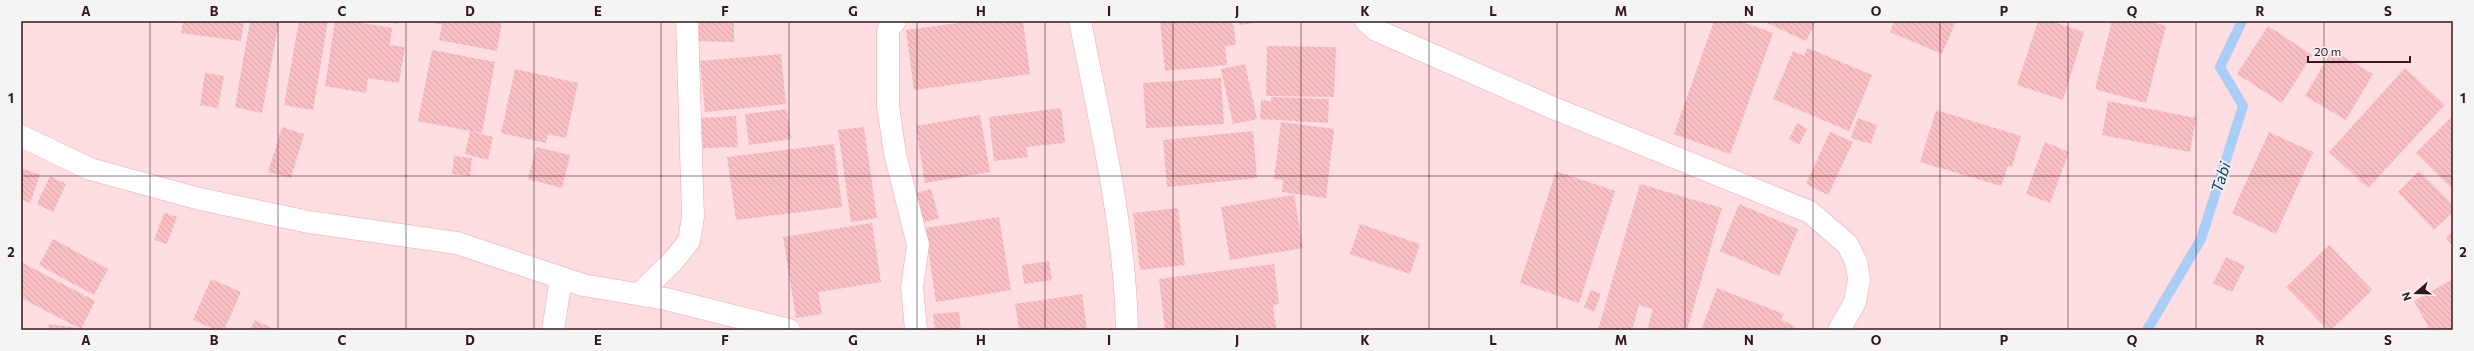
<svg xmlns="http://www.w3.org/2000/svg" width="2474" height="351" font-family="Commissioner,sans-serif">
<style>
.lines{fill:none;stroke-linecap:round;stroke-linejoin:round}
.stream{stroke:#a8cdf6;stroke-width:10}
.building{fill:url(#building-back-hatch)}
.street-casing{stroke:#f3a5af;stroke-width:23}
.street{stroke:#fff;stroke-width:22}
.grid{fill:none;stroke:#35181d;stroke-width:1;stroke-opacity:0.55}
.labels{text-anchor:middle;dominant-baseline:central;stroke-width:3.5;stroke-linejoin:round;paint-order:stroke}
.water-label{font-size:16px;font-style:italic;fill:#15416c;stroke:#f4f4f4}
.neatline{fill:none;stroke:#35181d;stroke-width:1.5}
.grid-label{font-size:13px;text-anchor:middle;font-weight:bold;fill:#35181d}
</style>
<defs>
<pattern id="building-back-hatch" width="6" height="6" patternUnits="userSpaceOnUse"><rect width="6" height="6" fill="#fabec5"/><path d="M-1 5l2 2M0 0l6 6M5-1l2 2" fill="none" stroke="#d7a3a9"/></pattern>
</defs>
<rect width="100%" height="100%" fill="#ffdee1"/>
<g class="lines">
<path class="stream" d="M 2147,330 L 2201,239 L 2243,106 L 2220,67 L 2242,21"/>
</g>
<g class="building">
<path d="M 183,21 L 244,21 L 241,41 L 181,33 Z"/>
<path d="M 250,21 L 279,21 L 262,113 L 235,107 Z"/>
<path d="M 299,21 L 328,21 L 313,110 L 284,105 Z"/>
<path d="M 335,21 L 351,21 L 392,28 L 390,45 L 405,47 L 399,83 L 368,78 L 366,93 L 325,86 Z"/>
<path d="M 387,21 L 399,21 L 398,24 Z"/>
<path d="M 435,21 L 502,21 L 497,51 L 439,40 L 442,25 L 434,23 Z"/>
<path d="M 699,21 L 734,21 L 734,42 L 698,41 Z"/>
<path d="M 973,21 L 1023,21 L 1030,74 L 914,90 L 906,30 Z"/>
<path d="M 1160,21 L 1233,21 L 1236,45 L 1225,46 L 1227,65 L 1165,71 Z"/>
<path d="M 1238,21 L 1263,21 L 1263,22 L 1239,25 Z"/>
<path d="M 1714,21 L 1740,21 L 1773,33 L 1730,154 L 1674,134 Z"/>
<path d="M 1763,21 L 1816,21 L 1806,41 Z"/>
<path d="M 1894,21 L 1956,21 L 1942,54 L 1890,32 Z"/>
<path d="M 2038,21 L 2051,21 L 2084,32 L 2063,100 L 2017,85 Z"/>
<path d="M 2112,21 L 2149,21 L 2166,26 L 2146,103 L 2095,89 Z"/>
<path d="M 2268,26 L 2312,55 L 2282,103 L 2237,74 Z"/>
<path d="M 1267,46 L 1336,47 L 1334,97 L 1266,96 Z"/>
<path d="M 1808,48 L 1872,75 L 1849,131 L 1773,99 L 1793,51 L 1804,56 Z"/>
<path d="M 432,50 L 495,62 L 482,133 L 418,121 Z"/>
<path d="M 2332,50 L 2373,74 L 2346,120 L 2305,96 Z"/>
<path d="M 781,54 L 786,104 L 705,112 L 700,61 Z"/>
<path d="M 1245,64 L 1257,119 L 1233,124 L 1221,69 Z"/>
<path d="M 2405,68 L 2445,105 L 2368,188 L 2329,152 Z"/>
<path d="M 515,69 L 578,83 L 566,138 L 548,134 L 546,143 L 501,133 Z"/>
<path d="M 205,73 L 224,76 L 218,108 L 200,105 Z"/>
<path d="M 1221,78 L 1224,124 L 1146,128 L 1143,83 Z"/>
<path d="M 1271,97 L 1329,99 L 1328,123 L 1260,119 L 1261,100 L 1271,101 Z"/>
<path d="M 2108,101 L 2196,118 L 2190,152 L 2102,135 Z"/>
<path d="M 1061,108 L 1065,143 L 1026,147 L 1028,157 L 994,161 L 989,117 Z"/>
<path d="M 787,109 L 791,139 L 749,145 L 745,114 Z"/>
<path d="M 1936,110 L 2021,136 L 2012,167 L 2008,166 L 2001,186 L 1920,162 Z"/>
<path d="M 980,115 L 990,172 L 925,183 L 916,126 Z"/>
<path d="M 2453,115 L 2453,190 L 2416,153 Z"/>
<path d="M 736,116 L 738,147 L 703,148 L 701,118 Z"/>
<path d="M 1858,118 L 1877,125 L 1871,144 L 1851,138 Z"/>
<path d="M 1281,122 L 1334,129 L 1326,198 L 1282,192 L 1283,180 L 1274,179 Z"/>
<path d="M 1797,123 L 1807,129 L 1799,145 L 1789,139 Z"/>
<path d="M 282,127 L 304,134 L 291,178 L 268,172 Z"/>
<path d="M 864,127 L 877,218 L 851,222 L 838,130 Z"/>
<path d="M 470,131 L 493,137 L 488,160 L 465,154 Z"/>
<path d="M 1253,131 L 1257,178 L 1167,187 L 1163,140 Z"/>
<path d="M 1830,132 L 1853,142 L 1828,195 L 1806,184 Z"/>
<path d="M 2269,132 L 2313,152 L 2276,234 L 2232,213 Z"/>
<path d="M 2045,142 L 2069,152 L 2050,203 L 2026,194 Z"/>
<path d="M 834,144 L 842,207 L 736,220 L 727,157 Z"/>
<path d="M 536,147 L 570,155 L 562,188 L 528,179 Z"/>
<path d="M 454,156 L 472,158 L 470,176 L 452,174 Z"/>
<path d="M 21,168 L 40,175 L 30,203 L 21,199 Z"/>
<path d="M 1556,171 L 1615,191 L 1579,303 L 1520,283 Z"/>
<path d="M 2419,171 L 2453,205 L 2453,212 L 2434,230 L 2398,192 Z"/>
<path d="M 50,176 L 66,184 L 53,212 L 37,204 Z"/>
<path d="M 1640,184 L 1722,208 L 1687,330 L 1647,330 L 1653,309 L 1639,305 L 1632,330 L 1598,330 Z"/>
<path d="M 931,189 L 939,218 L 922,223 L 914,194 Z"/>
<path d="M 1294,195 L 1303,248 L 1230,260 L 1221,207 Z"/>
<path d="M 1739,204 L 1798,229 L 1779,276 L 1720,251 Z"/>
<path d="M 1178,208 L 1185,265 L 1140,270 L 1133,213 Z"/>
<path d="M 164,213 L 177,217 L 167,244 L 154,240 Z"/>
<path d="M 999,217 L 1011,290 L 936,302 L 925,228 Z"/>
<path d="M 872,223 L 881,282 L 818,292 L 822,314 L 796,318 L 783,237 Z"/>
<path d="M 1360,224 L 1420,244 L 1410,274 L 1350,254 Z"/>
<path d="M 2453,231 L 2453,246 L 2446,238 Z"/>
<path d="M 53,239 L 108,269 L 94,295 L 39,265 Z"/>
<path d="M 2329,245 L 2372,290 L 2331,330 L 2328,330 L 2286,287 Z"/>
<path d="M 2226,257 L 2245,266 L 2232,292 L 2213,283 Z"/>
<path d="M 1049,261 L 1052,280 L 1024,284 L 1022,265 Z"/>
<path d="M 21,262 L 95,301 L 81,329 L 21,298 Z"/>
<path d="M 1274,264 L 1279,304 L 1273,305 L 1276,328 L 1165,330 L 1159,279 Z"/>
<path d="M 211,279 L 241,292 L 224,330 L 216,330 L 193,320 Z"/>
<path d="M 2453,279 L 2453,330 L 2430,330 L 2414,301 Z"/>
<path d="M 1717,288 L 1784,314 L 1781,320 L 1795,326 L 1794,330 L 1701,330 Z"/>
<path d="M 1591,290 L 1601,294 L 1594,312 L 1584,307 Z"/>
<path d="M 1082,294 L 1087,330 L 1019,330 L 1015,304 Z"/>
<path d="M 959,312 L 961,330 L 935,330 L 933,314 Z"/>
<path d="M 255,320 L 276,330 L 250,330 Z"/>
<path d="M 49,324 L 77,328 L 77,330 L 48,330 Z"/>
</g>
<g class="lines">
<defs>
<g id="street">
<path d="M 895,21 L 888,30 L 888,106 L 895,154 L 918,245 L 912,287 L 916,330"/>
<path d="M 1080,21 C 1100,123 1125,226 1127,330"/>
<path d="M 1366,21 L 1376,30 L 1551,107 L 1810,212 L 1848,245 L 1856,262 L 1859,279 L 1855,302 L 1839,330"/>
<path d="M 21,136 L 90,169 L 200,199 L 309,222 L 457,243 L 583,285 L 666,299 L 789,330"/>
<path d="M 639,294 L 674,260 L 689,241 L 693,217 L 687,21"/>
<path d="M 553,330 L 561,278"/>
</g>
</defs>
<use href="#street" class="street-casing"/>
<use href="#street" class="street"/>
</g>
<path class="grid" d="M 150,21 L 150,330M 278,21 L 278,330M 406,21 L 406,330M 534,21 L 534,330M 661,21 L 661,330M 789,21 L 789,330M 917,21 L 917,330M 1045,21 L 1045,330M 1173,21 L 1173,330M 1301,21 L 1301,330M 1429,21 L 1429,330M 1557,21 L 1557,330M 1685,21 L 1685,330M 1813,21 L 1813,330M 1940,21 L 1940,330M 2068,21 L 2068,330M 2196,21 L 2196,330M 2324,21 L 2324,330M 21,176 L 2453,176"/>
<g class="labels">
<g class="water-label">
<text transform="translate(2220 177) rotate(-72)">Tabi</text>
</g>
</g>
<rect width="2474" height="351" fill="none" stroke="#f4f4f4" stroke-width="44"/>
<g transform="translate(2416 293) rotate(250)" stroke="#f4f4f4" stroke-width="3" paint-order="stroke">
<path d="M0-3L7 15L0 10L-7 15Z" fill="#35181d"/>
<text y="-6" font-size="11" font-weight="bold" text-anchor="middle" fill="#35181d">N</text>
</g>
<path d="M2308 56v6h102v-6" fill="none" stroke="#35181d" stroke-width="2"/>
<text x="2314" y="56" font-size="12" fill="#35181d" stroke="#f4f4f4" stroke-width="3" paint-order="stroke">20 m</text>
<rect x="22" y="22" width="2430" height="307" class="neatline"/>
<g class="grid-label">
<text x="86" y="16">A</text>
<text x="214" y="16">B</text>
<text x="342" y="16">C</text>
<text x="470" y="16">D</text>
<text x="598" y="16">E</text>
<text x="725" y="16">F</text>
<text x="853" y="16">G</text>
<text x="981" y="16">H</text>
<text x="1109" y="16">I</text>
<text x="1237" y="16">J</text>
<text x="1365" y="16">K</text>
<text x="1493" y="16">L</text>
<text x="1621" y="16">M</text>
<text x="1749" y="16">N</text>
<text x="1876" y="16">O</text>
<text x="2004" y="16">P</text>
<text x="2132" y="16">Q</text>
<text x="2260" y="16">R</text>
<text x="2388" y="16">S</text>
<text x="11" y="103">1</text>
<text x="2463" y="103">1</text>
<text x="11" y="257">2</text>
<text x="2463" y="257">2</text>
<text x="86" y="345">A</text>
<text x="214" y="345">B</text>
<text x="342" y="345">C</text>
<text x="470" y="345">D</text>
<text x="598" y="345">E</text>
<text x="725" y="345">F</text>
<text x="853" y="345">G</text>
<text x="981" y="345">H</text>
<text x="1109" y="345">I</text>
<text x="1237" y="345">J</text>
<text x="1365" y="345">K</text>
<text x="1493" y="345">L</text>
<text x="1621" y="345">M</text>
<text x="1749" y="345">N</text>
<text x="1876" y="345">O</text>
<text x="2004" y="345">P</text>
<text x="2132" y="345">Q</text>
<text x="2260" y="345">R</text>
<text x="2388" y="345">S</text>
</g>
</svg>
